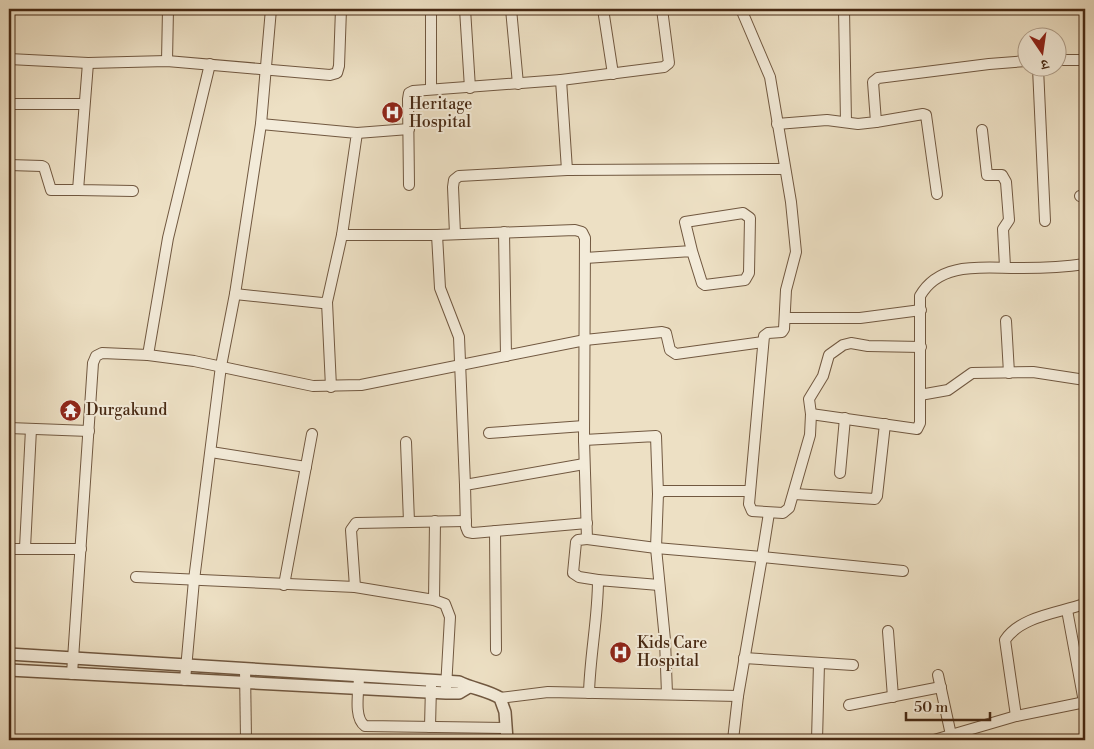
<svg xmlns="http://www.w3.org/2000/svg" width="1094" height="749" font-family="'Libre Bodoni','Noto Serif Devanagari',serif">
<style>
.lines{fill:none;stroke-linecap:round;stroke-linejoin:round}
.minor-casing{stroke:#715840;stroke-width:12}
.tertiary-casing{stroke:#715840;stroke-width:14}
.minor{stroke:#f3ebd9;stroke-width:10}
.tertiary{stroke:#f3ebd9;stroke-width:11}
.labels{text-anchor:middle;dominant-baseline:central;stroke-width:4;stroke-linejoin:round;paint-order:stroke}
.poi-label{font-size:16px;fill:#482a14;stroke:#f3ebd9;text-anchor:start}
</style>
<rect width="100%" height="100%" fill="#ede0c4"/>
<filter id="stains"><feTurbulence type="fractalNoise" baseFrequency=".004" numOctaves="4"/><feColorMatrix values="0 0 0 0 .2 0 0 0 0 .09 0 0 0 0 .02 0 0 0 .5 -.17"/></filter>
<radialGradient id="worn" r=".72"><stop offset=".6" stop-color="#630" stop-opacity="0"/><stop offset="1" stop-color="#630" stop-opacity=".3"/></radialGradient>
<g class="lines">
<defs>
<g id="minor">
<path d="M 431,9 L 431,89"/>
<path d="M 465,9 L 470,88"/>
<path d="M 511,9 L 518,84"/>
<path d="M 603,9 L 613,74"/>
<path d="M 741,9 L 770,77 L 791,202 L 796,252 L 786,290 L 784,329 L 782,332 L 768,333 L 764,336 L 749,504 L 752,511 L 783,513 L 789,508 L 810,435 L 811,414 L 809,399 L 823,376 L 829,355 L 843,345 L 851,343 L 868,346 L 921,347"/>
<path d="M 844,9 L 846,122"/>
<path d="M 9,59 L 88,63 L 167,61 L 330,75 L 337,73 L 339,66 L 341,9"/>
<path d="M 1056,60 L 1085,60"/>
<path d="M 167,61 L 168,9"/>
<path d="M 88,63 L 78,190 L 133,191"/>
<path d="M 1038,68 L 1045,221"/>
<path d="M 561,80 L 664,67 L 669,63 L 662,9"/>
<path d="M 9,104 L 84,104"/>
<path d="M 876,122 L 923,114 L 926,115 L 937,194"/>
<path d="M 777,124 L 827,120 L 858,124 L 876,122 L 873,82 L 878,78 L 989,64 L 1026,61"/>
<path d="M 982,130 L 987,175 L 1002,175 L 1006,182 L 1009,220 L 1003,229 L 1005,267"/>
<path d="M 357,133 L 409,129"/>
<path d="M 9,165 L 42,166 L 44,167 L 51,190 L 78,190"/>
<path d="M 409,185 L 408,99 L 409,93 L 413,91 L 561,80 L 567,170"/>
<path d="M 1080,196 L 1085,195"/>
<path d="M 504,232 L 506,356"/>
<path d="M 455,234 L 453,187 L 454,180 L 459,176 L 567,170 L 785,169"/>
<path d="M 342,235 L 437,235 L 575,230 L 582,232 L 585,238 L 584,440 L 587,539 L 656,548 L 762,557 L 769,513"/>
<path d="M 437,235 L 440,288 L 459,337 L 465,485"/>
<path d="M 585,258 L 692,251 L 702,283 L 705,285 L 745,280 L 749,273 L 750,218 L 743,213 L 685,222 L 692,251"/>
<path d="M 235,294 L 322,303 L 327,302 L 342,235 L 357,133 L 261,124"/>
<path d="M 327,302 L 331,387"/>
<path d="M 785,318 L 860,318 L 921,310"/>
<path d="M 1006,321 L 1009,373"/>
<path d="M 148,355 L 168,238 L 210,64"/>
<path d="M 920,395 L 948,390 L 972,373 L 1033,372 L 1085,380"/>
<path d="M 811,414 L 917,429 L 920,423 L 920,296 C 941,259 988,269 1023,268 C 1044,268 1065,267 1085,264"/>
<path d="M 9,428 L 89,431"/>
<path d="M 489,433 L 584,426"/>
<path d="M 584,440 L 656,436 L 658,494"/>
<path d="M 406,442 L 409,522"/>
<path d="M 211,452 L 306,467"/>
<path d="M 584,464 L 465,485 L 466,527 L 468,532 L 473,533 L 587,523"/>
<path d="M 840,473 L 845,418"/>
<path d="M 794,494 L 875,499 L 877,496 L 885,424"/>
<path d="M 495,531 L 496,650"/>
<path d="M 587,539 L 578,540 L 576,542 L 573,573 L 579,577 L 598,580"/>
<path d="M 25,548 L 31,429"/>
<path d="M 9,549 L 81,549"/>
<path d="M 136,577 L 355,587 L 434,600 L 445,604 L 450,617 L 446,688"/>
<path d="M 284,585 L 312,434"/>
<path d="M 355,587 L 351,530 L 356,523 L 466,521"/>
<path d="M 434,600 L 435,521"/>
<path d="M 1067,610 L 1084,702"/>
<path d="M 888,631 L 893,697"/>
<path d="M 744,658 L 853,665"/>
<path d="M 245,669 L 246,740"/>
<path d="M 72,674 L 93,363 L 96,356 L 102,353 L 148,355 L 194,361 L 313,386 L 361,385 L 585,340 L 662,332 L 666,333 L 670,350 L 676,354 L 763,342"/>
<path d="M 938,675 L 951,735"/>
<path d="M 359,676 C 359,690 353,718 365,726 L 506,728"/>
<path d="M 185,680 L 194,580 L 221,366 L 235,294 L 261,124 L 271,9"/>
<path d="M 589,693 C 590,655 598,618 598,580 L 659,585"/>
<path d="M 667,694 L 665,640 L 656,548 L 658,494 L 663,491 L 750,491"/>
<path d="M 500,698 L 548,692 L 738,696"/>
<path d="M 849,705 L 941,687"/>
<path d="M 1016,716 L 1005,640 C 1021,616 1059,613 1084,604 L 1085,601"/>
<path d="M 430,727 L 431,686"/>
<path d="M 733,740 L 738,696 L 762,557 L 903,571"/>
<path d="M 817,740 L 819,663"/>
<path d="M 934,740 L 1016,716 L 1085,702"/>
</g>
<g id="tertiary">
<path d="M 9,654 L 459,682 C 473,689 487,690 500,698 L 505,712 L 507,740"/>
<path d="M 9,670 L 446,693 L 459,693 L 469,687"/>
</g>
</defs>
<use href="#minor" class="minor-casing"/>
<use href="#tertiary" class="tertiary-casing"/>
<use href="#minor" class="minor"/>
<use href="#tertiary" class="tertiary"/>
</g>
<defs>
<symbol id="hospital-disc" viewBox="-11 -11 22 22"><circle r="9.5" fill="#8f2418" stroke="#f3ebd9"/><path d="M-5-5h3v3.5h4V-5h3V5h-3V1.5h-4V5h-3Z" fill="#fff"/></symbol>
<symbol id="temple-disc" viewBox="-11 -11 22 22"><circle r="9.5" fill="#8f2418" stroke="#f3ebd9"/><path d="M0-6L5-2H3V0L6.5 2.5H4V6H1.5V3h-3V6H-4V2.5H-6.5L-3 0V-2H-5Z" fill="#fff"/></symbol>
</defs>
<g fill-rule="evenodd">
<use href="#hospital-disc" x="380" y="100" width="25" height="25"/>
<use href="#temple-disc" x="58" y="398" width="25" height="25"/>
<use href="#hospital-disc" x="608" y="640" width="25" height="25"/>
</g>
<g class="labels">
<g class="poi-label">
<text x="409" y="104">Heritage<tspan x="409" dy="18">Hospital</tspan></text>
<text x="86" y="410">Durgakund</text>
<text x="637" y="643">Kids Care<tspan x="637" dy="18">Hospital</tspan></text>
</g>
</g>
<rect width="1094" height="749" fill="none" stroke="#ede0c4" stroke-width="30"/>
<rect x="10" y="10" width="1074" height="729" fill="none" stroke="#482a14" stroke-width="2.5"/>
<rect x="15" y="15" width="1064" height="719" fill="none" stroke="#482a14"/>
<g transform="translate(1042 52) rotate(167)"><circle r="24" fill="#f3ebd9" stroke="#af9e8a"/>
<path d="M0-4L9 19L0 12L-9 19Z" fill="#8f2418"/>
<text y="-8" font-size="14" font-weight="bold" text-anchor="middle" fill="#482a14">उ</text>
</g>
<path d="M906 712v8h84v-8" fill="none" stroke="#482a14" stroke-width="2.5"/>
<text x="914" y="712" font-size="15" fill="#482a14" stroke="#f3ebd9" stroke-width="4" paint-order="stroke">50 m</text>
<rect width="100%" height="100%" filter="url(#stains)"/>
<rect width="100%" height="100%" fill="url(#worn)"/>
</svg>
